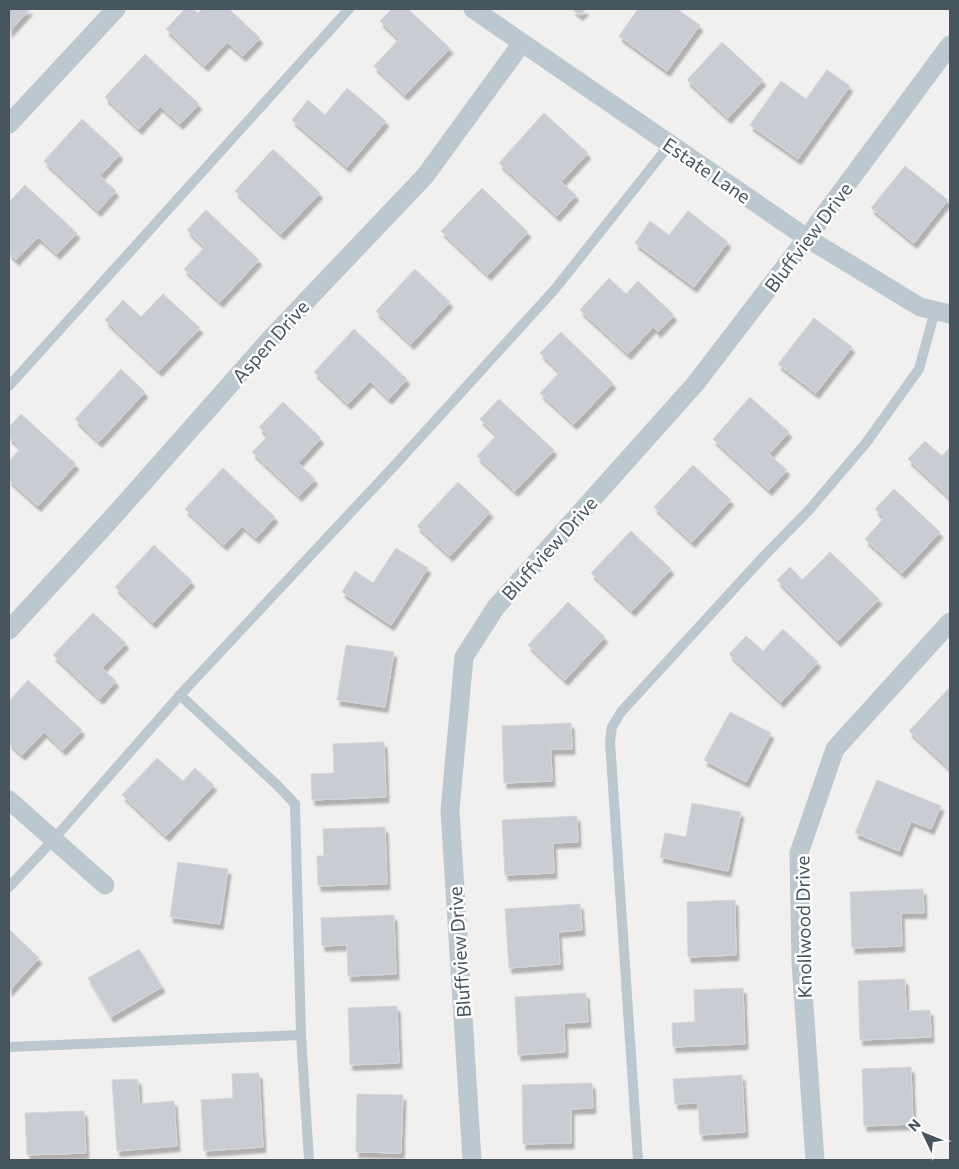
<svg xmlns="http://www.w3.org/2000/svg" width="959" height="1169" font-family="Commissioner,sans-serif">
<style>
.building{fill:#c9ccd2;stroke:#d3d6db;filter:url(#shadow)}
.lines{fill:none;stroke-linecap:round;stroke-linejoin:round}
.lane{stroke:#bcc8cf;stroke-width:10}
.street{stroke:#bcc8cf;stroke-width:19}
.labels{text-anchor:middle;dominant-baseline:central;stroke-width:5;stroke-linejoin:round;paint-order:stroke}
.street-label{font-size:19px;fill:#46545d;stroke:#fff}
</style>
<defs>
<filter id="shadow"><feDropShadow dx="3" dy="5.5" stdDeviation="1" flood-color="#0004"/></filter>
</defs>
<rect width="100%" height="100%" fill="#f2efef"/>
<g class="building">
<path d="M 9,9 L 30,9 L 9,32 Z"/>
<path d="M 185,9 L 193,9 L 198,13 L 202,9 L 229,9 L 260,38 L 243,56 L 227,42 L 205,66 L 166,29 Z"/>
<path d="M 392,9 L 408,9 L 450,48 L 405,95 L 374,66 L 399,39 L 380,21 Z"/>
<path d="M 572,9 L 586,9 L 580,15 Z"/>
<path d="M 638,9 L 677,9 L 700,25 L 667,71 L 619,36 Z"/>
<path d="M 722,42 L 763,80 L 728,118 L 687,80 Z"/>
<path d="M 145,54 L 199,104 L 180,124 L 160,106 L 139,129 L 105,97 Z"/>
<path d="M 827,70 L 850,86 L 798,159 L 750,125 L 781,81 L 806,99 Z"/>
<path d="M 347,88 L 386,121 L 347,167 L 292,120 L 308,100 L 325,115 Z"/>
<path d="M 544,113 L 588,153 L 561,182 L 576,195 L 557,216 L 499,163 Z"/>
<path d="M 82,119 L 120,154 L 100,176 L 116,191 L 98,211 L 44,161 Z"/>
<path d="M 273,149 L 320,193 L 281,234 L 235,191 Z"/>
<path d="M 905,166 L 948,200 L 914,243 L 871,208 Z"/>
<path d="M 25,185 L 77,233 L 57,254 L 38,237 L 16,260 L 9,253 L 9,202 Z"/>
<path d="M 482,188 L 528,232 L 488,275 L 441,231 Z"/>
<path d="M 206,210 L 259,260 L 220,302 L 184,269 L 205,247 L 187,230 Z"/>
<path d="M 688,211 L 728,242 L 694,287 L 635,243 L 650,221 L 669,235 Z"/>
<path d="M 415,269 L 450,302 L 411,344 L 376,311 Z"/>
<path d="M 609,278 L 626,294 L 638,281 L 674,315 L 658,332 L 653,327 L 628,354 L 580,310 Z"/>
<path d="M 163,294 L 200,328 L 159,371 L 105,320 L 123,300 L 141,317 Z"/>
<path d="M 814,318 L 852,347 L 816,393 L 778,364 Z"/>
<path d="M 354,329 L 407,379 L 389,399 L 370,381 L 348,404 L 314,372 Z"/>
<path d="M 561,332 L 613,383 L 574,424 L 540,393 L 560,372 L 540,353 Z"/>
<path d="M 121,369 L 145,392 L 99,442 L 75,419 Z"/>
<path d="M 750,397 L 789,432 L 769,454 L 787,470 L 769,490 L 713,439 Z"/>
<path d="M 499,399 L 554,450 L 515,491 L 477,456 L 497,435 L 480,419 Z"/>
<path d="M 283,402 L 321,438 L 298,463 L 315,479 L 299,496 L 252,452 L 268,436 L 259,427 Z"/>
<path d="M 21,414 L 76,464 L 38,506 L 9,480 L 9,461 L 21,448 L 9,437 L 9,427 Z"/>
<path d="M 925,441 L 942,456 L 950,447 L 950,498 L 908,459 Z"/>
<path d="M 693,465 L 731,500 L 692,542 L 654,507 Z"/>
<path d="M 223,468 L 275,517 L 256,538 L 242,526 L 224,545 L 185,509 Z"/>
<path d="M 458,482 L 490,512 L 450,556 L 417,526 Z"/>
<path d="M 894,489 L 940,532 L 902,573 L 865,539 L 884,518 L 875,509 Z"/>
<path d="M 631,531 L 671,569 L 632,611 L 591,573 Z"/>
<path d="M 154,545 L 192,581 L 153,623 L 115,587 Z"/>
<path d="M 396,548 L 428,568 L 391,625 L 342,592 L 355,571 L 373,583 Z"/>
<path d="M 830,552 L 879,599 L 838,641 L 777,580 L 790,567 L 802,580 Z"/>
<path d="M 568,602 L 605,637 L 565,680 L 528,645 Z"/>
<path d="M 93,613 L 126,643 L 102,668 L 116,681 L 100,699 L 53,655 Z"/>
<path d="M 783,629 L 818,662 L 781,702 L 729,654 L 746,636 L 763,651 Z"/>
<path d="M 346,645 L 394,652 L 385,707 L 337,700 Z"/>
<path d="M 28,680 L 82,730 L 63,750 L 44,732 L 22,755 L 9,743 L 9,701 Z"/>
<path d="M 948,689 L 950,691 L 950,769 L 909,731 Z"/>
<path d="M 730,712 L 771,733 L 746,782 L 704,760 Z"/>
<path d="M 571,723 L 572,749 L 551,749 L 552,781 L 504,783 L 502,726 Z"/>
<path d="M 384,742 L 386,797 L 312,800 L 311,774 L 334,773 L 333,744 Z"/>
<path d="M 157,758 L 183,781 L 195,768 L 214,785 L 166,836 L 122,795 Z"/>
<path d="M 877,780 L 941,806 L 931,829 L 911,821 L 899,851 L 855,833 Z"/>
<path d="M 692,803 L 741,812 L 728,871 L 660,857 L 665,833 L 686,837 Z"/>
<path d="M 577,816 L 578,842 L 553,843 L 554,873 L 505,875 L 502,820 Z"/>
<path d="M 385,827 L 387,884 L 318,886 L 317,856 L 324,856 L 323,829 Z"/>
<path d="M 178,862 L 228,869 L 220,924 L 170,917 Z"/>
<path d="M 923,889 L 924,913 L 901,913 L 902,946 L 852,948 L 850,892 Z"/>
<path d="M 735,900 L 736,955 L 688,957 L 687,902 Z"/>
<path d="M 580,904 L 582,930 L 558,932 L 560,964 L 509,968 L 505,909 Z"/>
<path d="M 394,915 L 396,974 L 348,976 L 347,945 L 322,946 L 321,918 Z"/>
<path d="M 9,929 L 39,958 L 9,991 Z"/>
<path d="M 139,949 L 162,987 L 111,1017 L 88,978 Z"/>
<path d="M 905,979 L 906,1011 L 930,1010 L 931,1037 L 860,1040 L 858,981 Z"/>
<path d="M 743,988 L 745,1044 L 673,1047 L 672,1023 L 695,1022 L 694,990 Z"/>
<path d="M 586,993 L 588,1022 L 564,1023 L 565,1052 L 518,1055 L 515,997 Z"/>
<path d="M 397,1006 L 399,1063 L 350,1065 L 348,1008 Z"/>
<path d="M 911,1067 L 913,1124 L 864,1126 L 862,1069 Z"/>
<path d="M 259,1073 L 263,1147 L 204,1151 L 201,1100 L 233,1098 L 232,1074 Z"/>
<path d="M 742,1075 L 745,1132 L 700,1135 L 698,1103 L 675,1104 L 673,1079 Z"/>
<path d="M 138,1079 L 139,1104 L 174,1101 L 177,1146 L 117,1151 L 112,1080 Z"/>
<path d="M 592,1083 L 593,1108 L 571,1109 L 571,1143 L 523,1144 L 522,1085 Z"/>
<path d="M 357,1094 L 403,1095 L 401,1153 L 356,1152 Z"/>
<path d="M 84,1111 L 86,1153 L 27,1155 L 25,1113 Z"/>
</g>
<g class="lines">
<g class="lane">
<path d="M 9,386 L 349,9"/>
<path d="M 180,695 L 277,785 L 295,804 L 301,1035 L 309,1160"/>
<path d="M 9,887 L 53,840 L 180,695 L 395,465 L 555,289 L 670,144"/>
<path d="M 9,1047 L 301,1035"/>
<path d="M 638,1160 L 610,741 L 612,727 L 621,712 L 765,555 L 809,510 L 866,443 L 919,369 L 935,311"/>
</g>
<g class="street">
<path d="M 473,9 L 807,238 L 920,307 L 950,314"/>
<path d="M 9,124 L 116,9"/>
<path d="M 9,630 L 112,518 L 272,337 L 425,176 L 522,43"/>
<path d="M 9,800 L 105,885"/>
<path d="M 472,1160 L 450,810 L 464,657 L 496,607 L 696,383 L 807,238 L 950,45"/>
<path d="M 815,1160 L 801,963 L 799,853 L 835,749 L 950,622"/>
</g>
</g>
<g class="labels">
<g class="street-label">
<text transform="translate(707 170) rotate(34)">Estate Lane</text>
<text transform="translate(808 237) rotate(-53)">Bluffview Drive</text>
<text transform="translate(270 341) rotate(-48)">Aspen Drive</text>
<text transform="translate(549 548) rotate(-48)">Bluffview Drive</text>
<text transform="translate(803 927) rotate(-91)">Knollwood Drive</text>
<text transform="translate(459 952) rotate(-94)">Bluffview Drive</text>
</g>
</g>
<rect width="959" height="1169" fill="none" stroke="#46545d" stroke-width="20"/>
<g transform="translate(924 1134) rotate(313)" stroke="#ffffff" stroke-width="4" paint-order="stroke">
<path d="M0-4L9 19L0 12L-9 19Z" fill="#46545d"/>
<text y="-8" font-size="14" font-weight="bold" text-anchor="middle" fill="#46545d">N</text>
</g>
</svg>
